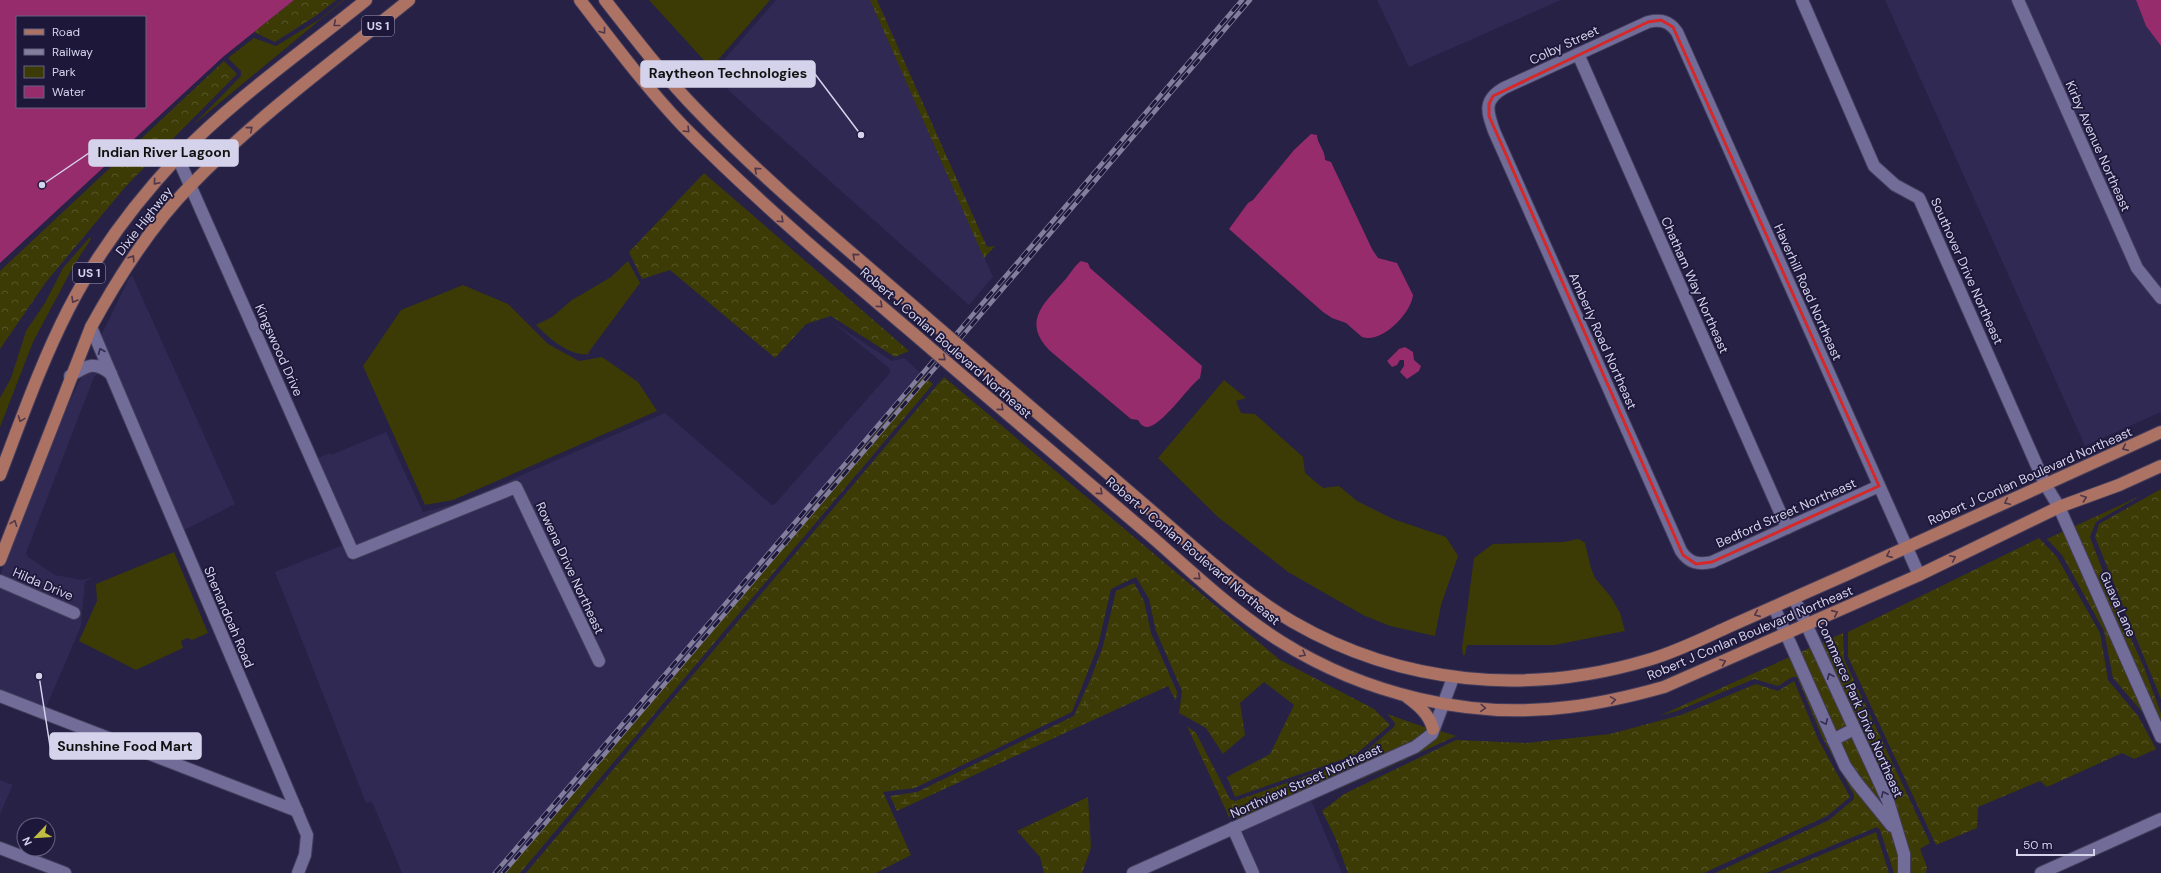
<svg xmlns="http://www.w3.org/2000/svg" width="2161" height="873" font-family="'DM Sans',sans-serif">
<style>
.built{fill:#2f2954}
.green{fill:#3c3b05}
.forest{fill:url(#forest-crowns)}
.wetland{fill:url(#wetland-marsh)}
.water{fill:#962c6b;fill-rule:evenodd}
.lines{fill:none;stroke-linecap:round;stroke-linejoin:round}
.minor-casing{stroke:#433d5c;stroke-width:14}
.major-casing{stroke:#433d5c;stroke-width:14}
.minor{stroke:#716d98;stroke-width:12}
.major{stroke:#ac7264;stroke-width:12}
.rail-casing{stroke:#827e9c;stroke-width:4.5}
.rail{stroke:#1d173a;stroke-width:3;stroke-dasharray:9;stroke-linecap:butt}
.major-bridge-casing{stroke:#433d5c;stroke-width:14;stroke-linecap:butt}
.major-bridge{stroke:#ac7264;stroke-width:12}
.oneway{stroke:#4f3749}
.oneway2{stroke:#322c52}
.marked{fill:none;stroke:#d62828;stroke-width:3;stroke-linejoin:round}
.labels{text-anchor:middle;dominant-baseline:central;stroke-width:3.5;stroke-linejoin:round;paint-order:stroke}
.shield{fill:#1d173a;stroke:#9e9bb6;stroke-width:1}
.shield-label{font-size:12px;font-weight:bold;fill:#d5d3eb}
.street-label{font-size:13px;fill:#d5d3eb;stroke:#1d173a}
.leader{fill:none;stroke:#d5d3eb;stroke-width:1.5}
.callout-dot{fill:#d5d3eb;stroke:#1d173a;stroke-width:1.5}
.callout{fill:#d5d3eb;stroke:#d5d3eb;stroke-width:1.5}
.callout-label{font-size:14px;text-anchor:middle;font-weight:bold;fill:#111}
</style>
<defs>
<pattern id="forest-crowns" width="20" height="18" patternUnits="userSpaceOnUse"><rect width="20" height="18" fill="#3c3b05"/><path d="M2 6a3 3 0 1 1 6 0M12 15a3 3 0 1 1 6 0" fill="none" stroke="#57562a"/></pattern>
<pattern id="wetland-marsh" width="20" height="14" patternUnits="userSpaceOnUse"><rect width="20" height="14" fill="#3c3b05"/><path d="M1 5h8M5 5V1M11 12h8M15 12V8" fill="none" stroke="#57562a"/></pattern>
</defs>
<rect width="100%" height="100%" fill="#262145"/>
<g class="built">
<path d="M 776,0 L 870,0 L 993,277 L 969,305 L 729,91 L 717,68 Z"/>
<path d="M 1377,0 L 1561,0 L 1409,67 Z"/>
<path d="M 1885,0 L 2136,0 L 2146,26 L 2161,46 L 2161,412 L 2085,446 Z"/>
<path d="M 132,275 L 235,504 L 173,536 L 117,375 L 119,374 L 116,371 L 101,336 L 128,280 Z"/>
<path d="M 832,322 L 892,361 L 904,358 L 924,376 L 503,873 L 402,873 L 373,804 L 370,802 L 366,803 L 275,572 L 343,545 L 350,561 L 524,490 L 520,480 L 357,546 L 318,458 L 330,453 L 331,455 L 386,432 L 423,512 L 455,504 L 665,413 L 772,505 L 775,504 L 890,373 L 889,368 Z"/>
<path d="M 93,371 L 101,374 L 97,374 L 94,377 L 26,553 L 28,557 L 55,575 L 83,580 L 93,577 L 85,582 L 81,626 L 42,717 L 0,702 L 0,587 L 76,620 L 82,611 L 0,575 L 57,427 L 82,376 Z"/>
<path d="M 0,780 L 13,785 L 0,814 Z"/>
<path d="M 1311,800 L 1342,873 L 1260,873 L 1242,830 Z"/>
</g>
<g class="green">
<path d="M 343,0 L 344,0 L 193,125 L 241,76 L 241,71 L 228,58 L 254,38 L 276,46 L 320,19 Z"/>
<path d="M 649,0 L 770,0 L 711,68 Z"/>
<path d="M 90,237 L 91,239 L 74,265 L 33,342 L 0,427 L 0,398 L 11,378 L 26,331 L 45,303 L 63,268 Z"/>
<path d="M 628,261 L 640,283 L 588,353 L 590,354 C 570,357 550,339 536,325 L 552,317 L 572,300 L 611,277 Z"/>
<path d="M 463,285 L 508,304 L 548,344 L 579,361 L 602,357 L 638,382 L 657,411 L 453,500 L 425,505 L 363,366 L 401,310 Z"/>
<path d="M 1224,380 L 1246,398 L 1236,401 L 1241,413 L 1255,414 L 1303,457 L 1305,473 L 1323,488 L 1339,486 L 1357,501 L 1393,519 L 1446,537 L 1458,556 L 1441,605 L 1435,636 L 1390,626 L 1363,615 L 1288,572 L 1218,517 L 1158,458 Z"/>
<path d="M 1579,539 L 1585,543 L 1591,568 L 1595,578 L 1611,597 L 1620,613 L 1625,631 L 1555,645 L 1467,645 L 1465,655 L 1463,655 L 1462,648 L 1474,558 L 1493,544 L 1563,542 Z"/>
<path d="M 174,552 L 208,633 L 192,640 L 187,638 L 181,641 L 183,648 L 136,670 L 79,641 L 97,601 L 96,584 Z"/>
</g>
<g class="forest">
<path d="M 294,0 L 336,0 L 317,15 L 275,42 L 254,32 Z"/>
<path d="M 224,61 L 237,74 L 127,185 L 46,282 L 0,349 L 0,271 Z"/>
<path d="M 704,173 L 909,351 L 895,357 L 831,316 L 806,324 L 775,358 L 670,270 L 642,279 L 629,252 Z"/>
<path d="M 924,376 L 933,384 L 520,873 L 503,873 Z"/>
<path d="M 944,377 L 1280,660 L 1374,709 L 1390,725 L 1355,755 L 1235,797 L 1227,777 L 1270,754 L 1294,705 L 1264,682 L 1240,703 L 1245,735 L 1223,754 L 1206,728 L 1179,713 L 1182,691 L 1156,631 L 1149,599 L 1136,577 L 1111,589 L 1098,646 L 1072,712 L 915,788 L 883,792 L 911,855 L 876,873 L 526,873 Z"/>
<path d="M 2161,489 L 2161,699 L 2095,537 L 2099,524 Z"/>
<path d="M 2140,496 L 2096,522 L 2090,537 L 2116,606 L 2143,665 L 2161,713 L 2161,742 L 2159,743 L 2143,713 L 2113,678 L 2104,631 L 2062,555 L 2047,539 Z"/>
<path d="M 2039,538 L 2057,557 L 2100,633 L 2108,680 L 2138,716 L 2156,749 L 2134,759 L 2122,753 L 2047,787 L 2040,781 L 1978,807 L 1977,828 L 1936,845 L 1848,657 L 1848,632 Z"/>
<path d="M 1134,583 L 1144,601 L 1151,633 L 1177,692 L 1176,701 L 1168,686 L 1069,731 L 1095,696 L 1091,678 L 1103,646 L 1116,591 Z"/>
<path d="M 1843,633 L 1844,659 L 1930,843 L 1920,849 L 1927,867 L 1926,873 L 1894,873 L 1880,830 L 1877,827 L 1766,873 L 1715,873 L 1829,820 L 1854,799 L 1854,795 L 1822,737 L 1797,677 L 1792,677 L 1778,686 L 1754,679 L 1680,710 L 1659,716 Z"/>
<path d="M 1794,681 L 1818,739 L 1850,797 L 1827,816 L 1704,873 L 1348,873 L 1335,837 L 1322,811 L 1344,794 L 1456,740 L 1526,743 L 1610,734 L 1681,715 L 1756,684 L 1778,691 Z"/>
<path d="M 1387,714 L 1427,728 L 1429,736 L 1440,731 L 1456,736 L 1380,771 L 1242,830 L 1235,814 L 1229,817 L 1187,726 L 1196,733 L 1230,799 L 1235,801 L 1358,758 L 1394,727 L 1395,723 Z"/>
<path d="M 1088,797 L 1091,848 L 1082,873 L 1044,873 L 1040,857 L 1017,831 Z"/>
<path d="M 1876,832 L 1889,873 L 1778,873 Z"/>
</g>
<g class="wetland">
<path d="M 870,0 L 877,0 L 987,247 L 995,246 L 1102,130 L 984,258 Z"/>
<path d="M 1091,678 L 1095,696 L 1069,731 L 897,811 L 890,796 L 917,792 L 1074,716 Z"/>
</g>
<g class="water">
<path d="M 0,0 L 294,0 L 224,56 L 0,263 ZM 17,17 L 145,17 L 145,107 L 17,107 Z"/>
<path d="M 2136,0 L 2161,0 L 2161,46 L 2146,26 Z"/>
<path d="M 1311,134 L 1317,135 C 1317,144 1325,149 1325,160 L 1331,162 L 1372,249 L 1378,258 L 1397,263 L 1413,295 C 1411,314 1381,344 1362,337 L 1346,323 L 1332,318 L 1323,312 L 1229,229 L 1248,203 L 1253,200 L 1294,150 Z"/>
<path d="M 1081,261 L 1088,263 L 1090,268 L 1202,366 L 1200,378 C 1188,387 1161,427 1147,427 C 1142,427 1140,423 1138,420 L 1131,419 L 1049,350 C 1023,322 1042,305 1063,282 C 1069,276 1074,266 1081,261 Z"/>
<path d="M 1405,347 L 1413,352 L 1414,360 L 1421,366 L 1419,371 L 1407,379 L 1400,372 L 1404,366 L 1404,360 L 1400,360 L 1397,365 L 1392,367 L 1387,361 L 1399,349 Z"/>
</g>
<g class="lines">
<defs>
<g id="minor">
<path d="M 1802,0 L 1874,166 L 1895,185 L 1919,198 L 2045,484 L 2059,507 L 2161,737"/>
<path d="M 2018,0 L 2137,268 L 2161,298"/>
<path d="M 1578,54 L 1787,528"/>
<path d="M 178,158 L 353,553 L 516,487 L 599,661"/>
<path d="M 91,327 L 307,835 L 305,855 L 298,873"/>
<path d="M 70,376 C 87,366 94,360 111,374"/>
<path d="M 1879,486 L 1712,562 C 1698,565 1689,563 1681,551 L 1494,131 C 1487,111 1483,100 1504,88 L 1648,22 C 1661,19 1669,21 1677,32 L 1919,575"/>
<path d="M 0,581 L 74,613"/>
<path d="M 1794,598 L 1888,801 L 1904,854 L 1904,873"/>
<path d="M 1774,607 L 1845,766 L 1857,783 L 1892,826"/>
<path d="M 0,696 L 297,811"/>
<path d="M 1833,740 L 1854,729"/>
<path d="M 1233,828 L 1253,873"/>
<path d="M 0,848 L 65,873"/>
<path d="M 1133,873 L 1415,747 L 1432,734 L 1453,678"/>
<path d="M 2041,873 L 2161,819"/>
</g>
<g id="major">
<path d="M 580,0 C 613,43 646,87 683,126 C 756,200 835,267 914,334"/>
<path d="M 605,0 C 634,37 663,75 696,109 C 768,184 849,250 927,318"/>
<path d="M 984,367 C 1043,418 1102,469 1161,519 C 1204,556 1245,594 1293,622 C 1402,685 1528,696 1648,660 C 1676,652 1702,639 1728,627 C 1769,609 1810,591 1850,573 C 1954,526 2057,479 2161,432"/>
<path d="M 971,383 C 1031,434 1092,486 1152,537 C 1193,573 1234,612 1280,641 C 1364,694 1470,720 1569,707 C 1602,703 1632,696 1664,687 L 1919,575 L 2059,507 L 2119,485 L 2161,466"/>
<path d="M 0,475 C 21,420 41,363 68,310 C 96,255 135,203 177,158 C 234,99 303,51 366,0"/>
<path d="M 0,560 L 91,327 C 119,276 151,225 192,184 C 258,116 336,59 409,0"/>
<path d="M 1407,697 C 1419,706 1429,714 1433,729"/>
</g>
</defs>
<use href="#minor" class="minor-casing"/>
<use href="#major" class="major-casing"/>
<use href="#minor" class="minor"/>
<use href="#major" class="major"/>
<defs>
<g id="rail">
<path d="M 495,873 L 1242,0"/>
<path d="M 503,873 L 1250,0"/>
</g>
</defs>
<use href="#rail" class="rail-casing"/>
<use href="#rail" class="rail"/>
<defs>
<g id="major-bridge">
<path d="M 927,318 L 984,367"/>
<path d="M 914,334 L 971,383"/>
</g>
</defs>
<use href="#major-bridge" class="major-bridge-casing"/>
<use href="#major-bridge" class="major-bridge"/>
</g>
<defs><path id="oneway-chevron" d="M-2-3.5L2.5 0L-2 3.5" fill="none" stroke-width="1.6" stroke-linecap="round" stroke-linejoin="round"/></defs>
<g class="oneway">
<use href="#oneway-chevron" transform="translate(336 24) rotate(141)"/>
<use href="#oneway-chevron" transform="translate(603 31) rotate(52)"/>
<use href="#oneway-chevron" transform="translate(250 129) rotate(-41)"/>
<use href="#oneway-chevron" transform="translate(687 130) rotate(45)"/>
<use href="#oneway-chevron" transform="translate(757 170) rotate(-138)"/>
<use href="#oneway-chevron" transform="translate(156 182) rotate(131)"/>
<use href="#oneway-chevron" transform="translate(781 220) rotate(43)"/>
<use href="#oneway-chevron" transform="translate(855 256) rotate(-139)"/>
<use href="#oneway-chevron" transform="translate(132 258) rotate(-56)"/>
<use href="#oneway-chevron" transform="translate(74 300) rotate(120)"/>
<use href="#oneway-chevron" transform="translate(880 305) rotate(41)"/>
<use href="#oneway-chevron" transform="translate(943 358) rotate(40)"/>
<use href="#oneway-chevron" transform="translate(1001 408) rotate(41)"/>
<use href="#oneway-chevron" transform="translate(21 419) rotate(111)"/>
<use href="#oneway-chevron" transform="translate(2125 448) rotate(156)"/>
<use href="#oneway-chevron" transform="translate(1100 492) rotate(41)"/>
<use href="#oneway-chevron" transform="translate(2084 498) rotate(-20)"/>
<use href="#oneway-chevron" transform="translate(2007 502) rotate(155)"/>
<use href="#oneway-chevron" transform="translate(14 523) rotate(-69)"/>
<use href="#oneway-chevron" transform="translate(1889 555) rotate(156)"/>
<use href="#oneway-chevron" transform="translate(1953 558) rotate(-26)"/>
<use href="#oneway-chevron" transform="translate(1198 577) rotate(41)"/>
<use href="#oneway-chevron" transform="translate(1835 613) rotate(-24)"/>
<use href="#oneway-chevron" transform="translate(1757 614) rotate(156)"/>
<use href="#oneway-chevron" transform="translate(1303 654) rotate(29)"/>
<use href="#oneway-chevron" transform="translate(1723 662) rotate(-23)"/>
<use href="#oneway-chevron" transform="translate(1613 700) rotate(-9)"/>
<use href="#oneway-chevron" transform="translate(1483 708) rotate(4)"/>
</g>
<g class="oneway2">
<use href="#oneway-chevron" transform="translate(101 351) rotate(-113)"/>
<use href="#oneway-chevron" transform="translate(1830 676) rotate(-114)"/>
<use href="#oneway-chevron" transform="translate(1825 722) rotate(66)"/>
<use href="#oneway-chevron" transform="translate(1884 794) rotate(-115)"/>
</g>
<path class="marked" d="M 1661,20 L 1673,27 L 1879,486 L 1712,562 L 1696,564 L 1683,555 L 1489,116 L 1489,104 L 1493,96 L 1648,22 Z"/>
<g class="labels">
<g class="shield">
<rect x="362" y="16" width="32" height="20" rx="3"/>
<rect x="73" y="263" width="32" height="20" rx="3"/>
</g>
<g class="shield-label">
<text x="378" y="26">US 1</text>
<text x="89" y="273">US 1</text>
</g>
<g class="street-label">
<text transform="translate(1564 45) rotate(-25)">Colby Street</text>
<text transform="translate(2098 146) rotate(66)">Kirby Avenue Northeast</text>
<text transform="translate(144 221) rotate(-52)">Dixie Highway</text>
<text transform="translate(1967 271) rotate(66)">Southover Drive Northeast</text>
<text transform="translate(1695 285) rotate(66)">Chatham Way Northeast</text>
<text transform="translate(1808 292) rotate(66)">Haverhill Road Northeast</text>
<text transform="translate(1603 341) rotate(66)">Amberly Road Northeast</text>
<text transform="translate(946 343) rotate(41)">Robert J Conlan Boulevard Northeast</text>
<text transform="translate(279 350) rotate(66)">Kingswood Drive</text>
<text transform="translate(2030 476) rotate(-24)">Robert J Conlan Boulevard Northeast</text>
<text transform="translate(1786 513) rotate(-24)">Bedford Street Northeast</text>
<text transform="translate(1193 551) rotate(40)">Robert J Conlan Boulevard Northeast</text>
<text transform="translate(570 568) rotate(65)">Rowena Drive Northeast</text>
<text transform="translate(43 584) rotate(23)">Hilda Drive</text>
<text transform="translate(2118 604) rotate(66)">Guava Lane</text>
<text transform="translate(229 617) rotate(67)">Shenandoah Road</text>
<text transform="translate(1750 633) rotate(-23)">Robert J Conlan Boulevard Northeast</text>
<text transform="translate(1860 708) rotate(66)">Commerce Park Drive Northeast</text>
<text transform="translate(1306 781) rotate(-24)">Northview Street Northeast</text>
</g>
</g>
<path class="leader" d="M861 135L815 74M42 185L89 153M39 676L50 746"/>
<g class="callout-dot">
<circle cx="861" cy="135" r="4"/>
<circle cx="42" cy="185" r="4"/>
<circle cx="39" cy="676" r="4"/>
</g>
<g class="callout">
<rect x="641" y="61" width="174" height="26" rx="4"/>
<rect x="89" y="140" width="149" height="26" rx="4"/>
<rect x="50" y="733" width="151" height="26" rx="4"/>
</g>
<g class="callout-label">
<text x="728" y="78">Raytheon Technologies</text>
<text x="164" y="157">Indian River Lagoon</text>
<text x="125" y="751">Sunshine Food Mart</text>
</g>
<rect x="16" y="16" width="130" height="92" fill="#1d173a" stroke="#676281"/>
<rect x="24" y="29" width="20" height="6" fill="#ac7264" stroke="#676281"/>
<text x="52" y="36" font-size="12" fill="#d5d3eb">Road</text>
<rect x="24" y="49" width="20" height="6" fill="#827e9c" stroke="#676281"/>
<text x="52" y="56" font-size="12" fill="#d5d3eb">Railway</text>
<rect x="24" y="66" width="20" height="12" fill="#3c3b05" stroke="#676281"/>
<text x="52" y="76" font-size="12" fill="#d5d3eb">Park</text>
<rect x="24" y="86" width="20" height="12" fill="#962c6b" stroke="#676281"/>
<text x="52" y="96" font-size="12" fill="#d5d3eb">Water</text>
<g transform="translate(36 837) rotate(245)"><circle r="19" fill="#1d173a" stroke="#676281"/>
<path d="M0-3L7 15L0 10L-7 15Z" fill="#c0be40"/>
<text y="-6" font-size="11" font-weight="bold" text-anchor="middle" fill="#d5d3eb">N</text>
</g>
<path d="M2017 849v6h77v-6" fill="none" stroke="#d5d3eb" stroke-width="2"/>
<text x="2023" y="849" font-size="12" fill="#d5d3eb" stroke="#1d173a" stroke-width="3" paint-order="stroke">50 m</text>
</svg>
